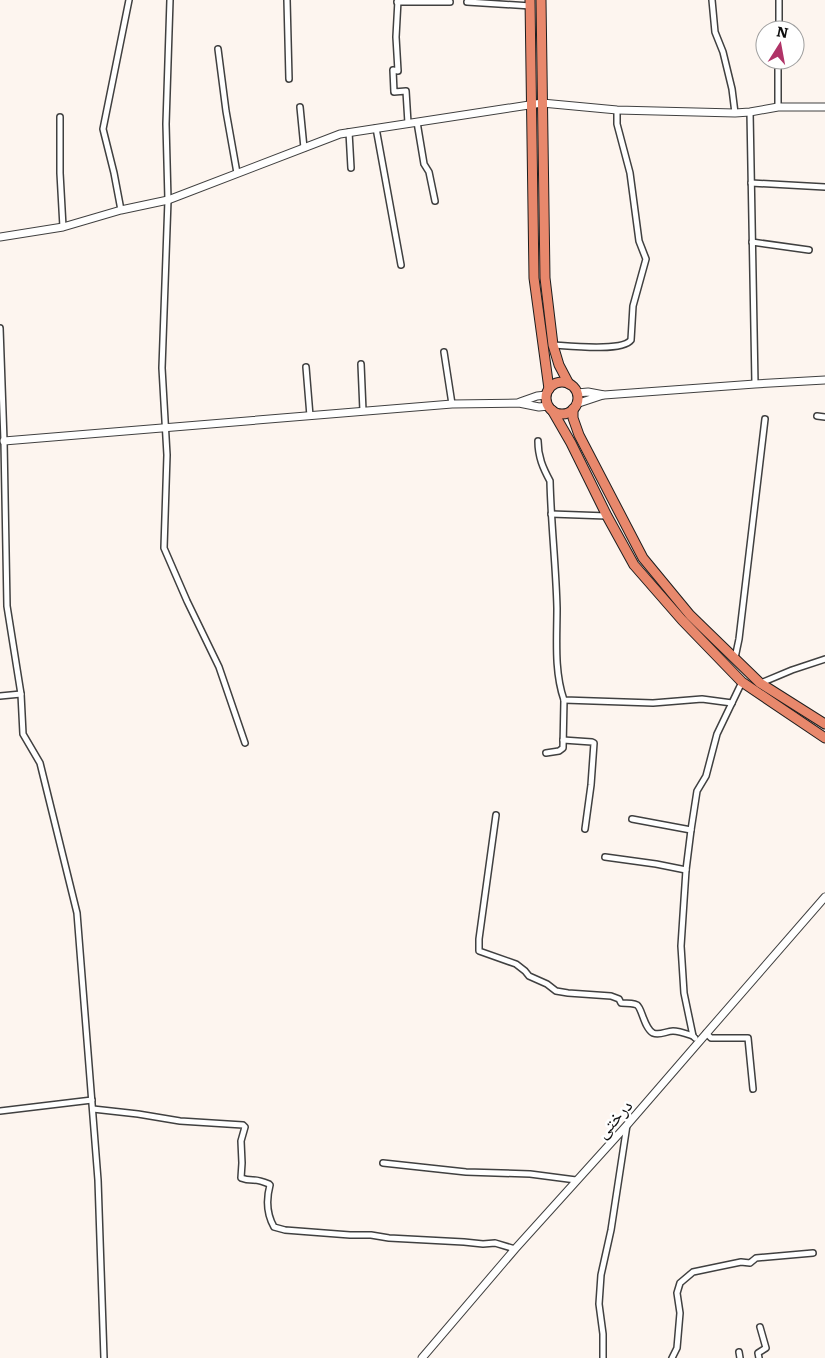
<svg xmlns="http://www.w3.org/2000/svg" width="825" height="1358" font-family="Literata,'Noto Naskh Arabic',serif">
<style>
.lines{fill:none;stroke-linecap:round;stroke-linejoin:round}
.minor-casing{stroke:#404040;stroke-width:8}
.tertiary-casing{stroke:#404040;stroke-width:9}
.trunk-casing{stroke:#1e1e1e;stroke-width:11}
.minor{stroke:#fff;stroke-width:5}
.tertiary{stroke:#fff;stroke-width:7}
.trunk{stroke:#e8886c;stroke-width:9}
.labels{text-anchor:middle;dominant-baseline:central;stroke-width:5;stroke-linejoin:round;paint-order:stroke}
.street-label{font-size:18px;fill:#0d0d0d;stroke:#fff}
</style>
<rect width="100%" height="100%" fill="#fdf5ef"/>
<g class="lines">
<defs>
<g id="minor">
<path d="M 170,0 L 166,124 L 168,200 L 162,368 L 167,455 L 164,548 L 187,601 L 219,667 L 245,743"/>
<path d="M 287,0 L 289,79"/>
<path d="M 398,0 L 396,37 L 398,71 L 393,70 L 394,92 L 406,91 L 408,123"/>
<path d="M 712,0 L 715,32 L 723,52 L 732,89 L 735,113"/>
<path d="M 397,2 L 450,2"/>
<path d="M 467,2 L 531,6"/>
<path d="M 779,30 L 779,0"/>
<path d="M 218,49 L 226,111 L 237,173"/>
<path d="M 300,107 L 304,148"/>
<path d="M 778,107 L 778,60"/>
<path d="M 750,112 L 755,384"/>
<path d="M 60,117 L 60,173 L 63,227"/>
<path d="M 417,122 L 424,164 L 429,172 L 435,201"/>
<path d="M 376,128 L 401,265"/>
<path d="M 349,132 L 351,168"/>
<path d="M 751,183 L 825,187"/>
<path d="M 121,210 L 114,173 L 103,129 L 129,0"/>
<path d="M 752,242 L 809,250"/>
<path d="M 0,328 L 4,441 L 7,606 L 21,694 L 23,734 L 40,763 L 77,913 L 98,1180 L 104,1358"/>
<path d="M 553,345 C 569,346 622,352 631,340 L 633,306 L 646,259 L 639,241 L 630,173 L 617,124 L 617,110"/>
<path d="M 444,352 L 452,404"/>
<path d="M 361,364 L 363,411"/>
<path d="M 306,367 L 310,416"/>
<path d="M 817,416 L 825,417"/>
<path d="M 538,441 C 538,457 543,468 550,481 C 551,524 556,566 557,608 C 557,639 554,671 564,700 L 653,703 L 702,699 L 732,703"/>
<path d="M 551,514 L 607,516"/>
<path d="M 735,658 L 739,639 L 765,419"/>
<path d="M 761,683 L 792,670 L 825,659"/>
<path d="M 0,696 L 21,694"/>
<path d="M 563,740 L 592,742 L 594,743 L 591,785 L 585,829"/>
<path d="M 546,753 L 559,751 L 563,748 L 564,700"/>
<path d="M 496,815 L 479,939 L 479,951 L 516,964 L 525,971 L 529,976 L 547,984 L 556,991 L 568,993 L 611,996 L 619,999 L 621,1003 C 625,1003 633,1003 637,1005 C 642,1008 644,1028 653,1033 C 660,1036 666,1031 673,1031 C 679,1031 687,1034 693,1036"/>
<path d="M 632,819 L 691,830"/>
<path d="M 605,857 L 656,864 L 686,870"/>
<path d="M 706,1033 L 711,1038 L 748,1038 L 753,1089"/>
<path d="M 695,1038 L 693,1036 L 684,993 L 681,946 L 686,870 L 691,830 L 697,791 L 706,776 L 717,734 L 742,682"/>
<path d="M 93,1109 L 138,1114 L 180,1121 L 243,1125 L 245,1127 L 241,1141 L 242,1163 L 241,1178 C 246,1180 248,1180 253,1180 C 258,1180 264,1182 269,1184 L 270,1185 C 266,1200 266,1213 274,1227 L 285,1230 L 350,1235 L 371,1235 L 389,1238 L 464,1242 L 483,1244 L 495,1243 L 515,1249"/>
<path d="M 0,1111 L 92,1100"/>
<path d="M 383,1163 L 466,1172 L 530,1174 L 576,1180"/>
<path d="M 739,1352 L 740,1358"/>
<path d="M 603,1358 L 603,1334 L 599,1304 L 601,1275 L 611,1230 L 627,1125"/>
<path d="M 672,1358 L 677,1348 L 680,1313 L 677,1293 L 680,1283 L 693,1272 L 741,1262 L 750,1263 L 756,1258 L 813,1253"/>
<path d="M 759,1358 L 758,1353 L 766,1348 L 760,1327"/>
</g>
<g id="tertiary">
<path d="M 0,237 L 63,227 L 121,210 L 168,200 L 340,134 L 542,103 L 617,110 L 735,113 L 750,112 L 778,107 L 825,107"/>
<path d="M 577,393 L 588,392 L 604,395 L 755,384 L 825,380"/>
<path d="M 520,402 L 537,396 L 546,395"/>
<path d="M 576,404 L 603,395"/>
<path d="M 4,441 L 452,404 L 519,403 L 539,407 L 548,406"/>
<path d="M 422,1358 L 515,1249 L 627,1125 L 698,1043 L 825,897"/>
</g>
<g id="trunk">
<path d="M 530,0 L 534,278 L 549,389"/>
<path d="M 541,0 L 545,278 L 553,345 L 559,365 L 569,384"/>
<circle cx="562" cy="398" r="16"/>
<path d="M 573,409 L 573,418 L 579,435 L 643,558 L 690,615 L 760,683 L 825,724"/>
<path d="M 552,410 L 571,443 L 607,516 L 634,565 L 682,620 L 742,682 L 825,738"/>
</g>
</defs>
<use href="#minor" class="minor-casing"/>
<use href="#tertiary" class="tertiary-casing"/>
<use href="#trunk" class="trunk-casing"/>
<use href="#minor" class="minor"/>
<use href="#tertiary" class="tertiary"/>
<use href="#trunk" class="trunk"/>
</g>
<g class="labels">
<g class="street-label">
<text transform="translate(613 1118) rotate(-48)">درختی</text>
</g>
</g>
<g transform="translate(780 45) rotate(11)"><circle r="24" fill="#ffffff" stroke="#9e9e9e"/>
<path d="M0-4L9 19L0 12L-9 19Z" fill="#b03367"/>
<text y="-8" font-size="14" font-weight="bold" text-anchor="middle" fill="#0d0d0d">N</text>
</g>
</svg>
